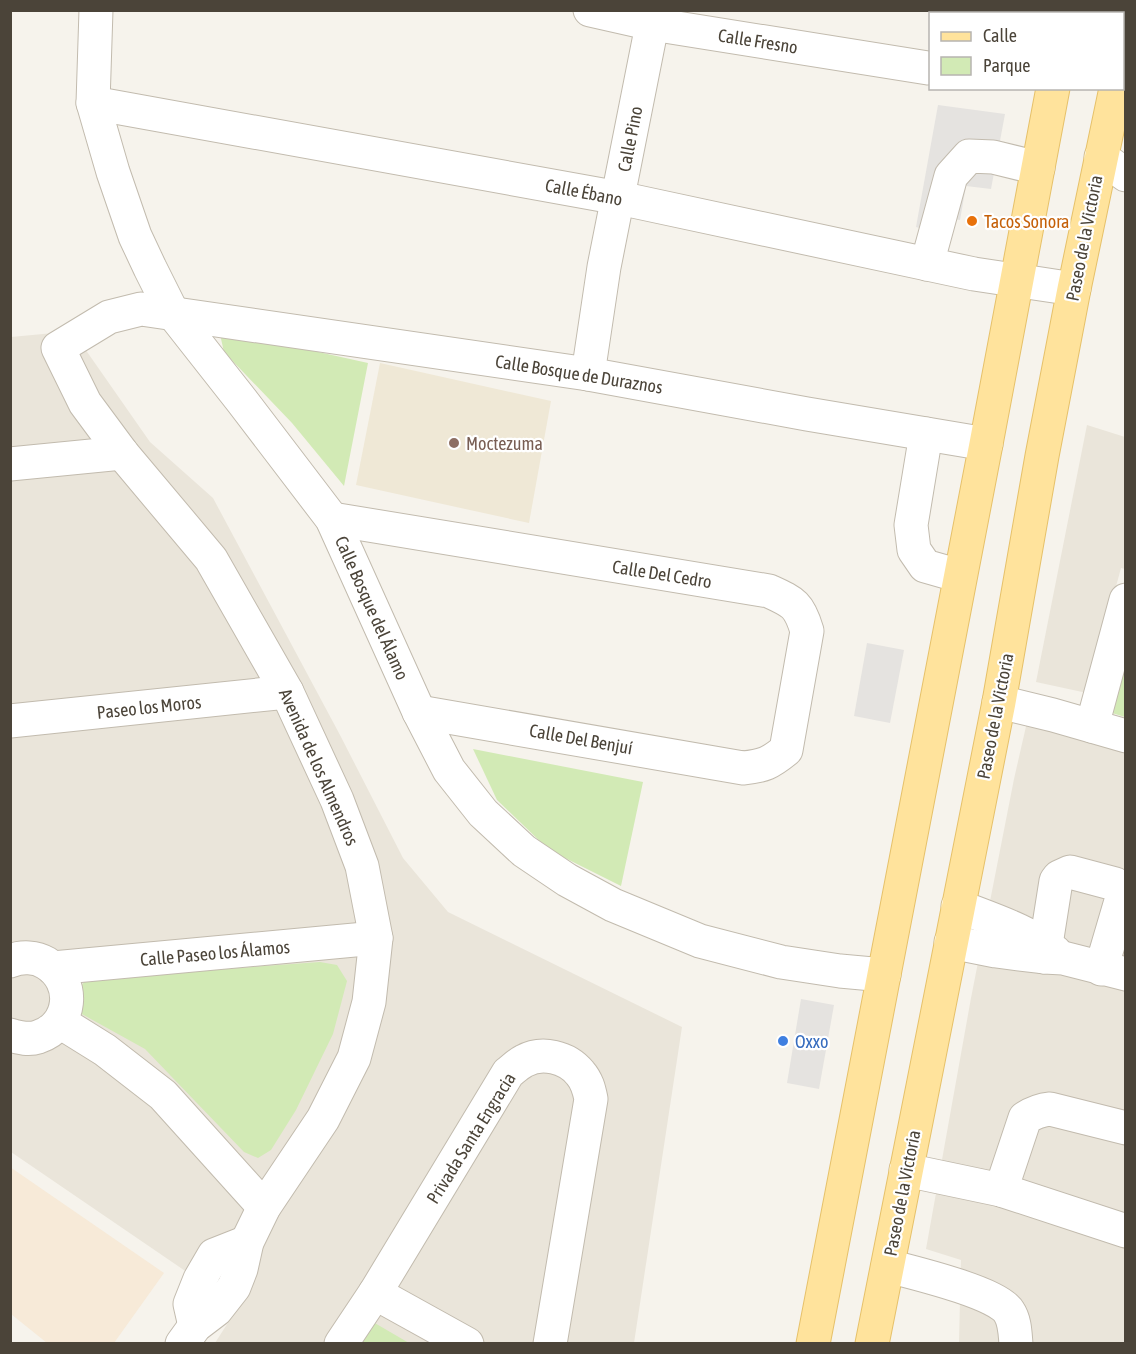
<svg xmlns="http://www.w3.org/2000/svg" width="1136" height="1354" font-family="'Asap Condensed',sans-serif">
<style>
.residential{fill:#eae5da}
.commercial{fill:#f7ead8}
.education{fill:#efe8d6}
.green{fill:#d2eab5}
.parking{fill:#e5e3e0}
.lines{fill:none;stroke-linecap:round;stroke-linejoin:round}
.minor-casing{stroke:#c2bbae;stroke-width:35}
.major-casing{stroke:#e6c16a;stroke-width:35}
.minor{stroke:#fff;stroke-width:33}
.major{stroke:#ffe39c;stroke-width:33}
.food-dot{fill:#e8710a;stroke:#fff;stroke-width:2}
.education-dot{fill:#8d6e63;stroke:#fff;stroke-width:2}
.shop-dot{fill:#3f7fe0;stroke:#fff;stroke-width:2}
.labels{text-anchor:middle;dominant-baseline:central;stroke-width:4.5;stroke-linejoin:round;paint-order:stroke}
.street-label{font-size:18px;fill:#4b4439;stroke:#fff}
.food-label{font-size:18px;fill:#c56008;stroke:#fff;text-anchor:start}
.education-label{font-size:18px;fill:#785e54;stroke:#fff;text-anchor:start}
.shop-label{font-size:18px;fill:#366cbe;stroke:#fff;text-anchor:start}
</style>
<rect width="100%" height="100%" fill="#f6f3ec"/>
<g class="residential">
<path d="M 75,331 L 83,346 L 150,442 L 213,498 L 340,735 L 403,858 L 448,912 L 682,1027 L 634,1343 L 215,1343 L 238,1307 L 11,1152 L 11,337 Z"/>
<path d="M 1087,425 L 1125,437 L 1125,569 L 1121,568 L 1087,693 L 1036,682 Z"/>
<path d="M 1027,722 L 1125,750 L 1125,1343 L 959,1343 L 961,1260 L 926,1249 L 971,998 L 1014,779 Z"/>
</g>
<path class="commercial" d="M 10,1167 L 164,1273 L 114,1343 L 47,1343 L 11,1314 Z"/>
<path class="education" d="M 380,363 L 551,401 L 529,523 L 356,485 Z"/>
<g class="green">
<path d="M 219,330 L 368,363 L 344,486 L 292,423 L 224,352 Z"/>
<path d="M 1125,667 L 1125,717 L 1112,713 Z"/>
<path d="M 473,749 L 643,782 L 621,886 L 549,850 L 497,800 Z"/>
<path d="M 320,962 L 337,965 L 347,981 L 333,1034 L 296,1110 L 271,1150 L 258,1158 L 244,1152 L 145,1049 L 80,1013 L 76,994 L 86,979 Z"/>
<path d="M 373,1322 L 409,1343 L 360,1344 Z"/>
</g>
<g class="parking">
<path d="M 938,105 L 1005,114 L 991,189 L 966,186 L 960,220 L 946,218 L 945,236 L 916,227 Z"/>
<path d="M 867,643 L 904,650 L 890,723 L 854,716 Z"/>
<path d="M 801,999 L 834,1005 L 819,1089 L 787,1083 Z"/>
</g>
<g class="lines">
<defs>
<g id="minor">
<path d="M 96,10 L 93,103 L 113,172 L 135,236 L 150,268 L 172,312 L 242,401 L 332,519 L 419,712 L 449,770 L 483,813 L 524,851 L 567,880 L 613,905 L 700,941 L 781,962 L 840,971 L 884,975"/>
<path d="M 590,10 L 652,24 L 928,68"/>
<path d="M 93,103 L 619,198 L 974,274 L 1074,289"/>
<path d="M 1101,157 L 1126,175"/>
<path d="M 927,264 L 951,176 L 969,156 L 993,157 L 1038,168"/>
<path d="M 588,374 L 604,267 L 655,10"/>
<path d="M 926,434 L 911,525 L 914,550 L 925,566 L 960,576"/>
<path d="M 10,464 L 122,453"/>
<path d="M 332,519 L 769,591 C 793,602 799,604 807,631 L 786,750 C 770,763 764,766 743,768 L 419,712"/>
<path d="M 999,702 L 1053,715 L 1126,736"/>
<path d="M 10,721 L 287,692"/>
<path d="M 1092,726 L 1126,600"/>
<path d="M 958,906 C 990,919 1027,930 1055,952"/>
<path d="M 951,942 L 996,951 L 1044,957 L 1063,958 L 1126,974"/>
<path d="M 1044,957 L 1056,881 L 1059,877 L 1070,872 L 1115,884 L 1121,894 L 1121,901 L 1101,969"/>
<path d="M 10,961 C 22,956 36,957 46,963 C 77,982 72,1026 38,1037 C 29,1040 20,1038 10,1035"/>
<path d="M 53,968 L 376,938"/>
<path d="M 60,1022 L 105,1050 L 163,1095 L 264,1207"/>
<path d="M 906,1170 L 1001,1190 L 1126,1231"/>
<path d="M 1001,1190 L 1025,1118 C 1033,1113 1040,1110 1050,1109 L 1126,1128"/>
<path d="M 888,1266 C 911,1272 999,1293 1009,1312 C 1015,1321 1015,1333 1016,1344"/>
<path d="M 375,1293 L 467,1344"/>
<path d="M 195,1326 L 190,1304 L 200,1279 L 214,1255 L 247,1242"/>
<path d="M 182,1344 L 195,1326 L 216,1310 L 234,1287 L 241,1269 L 247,1242 L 264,1207 L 323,1119 L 354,1058 L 369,1002 L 376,938 L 362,866 L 337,800 L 287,692 L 211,559 L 122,453 L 85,403 L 58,348 L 109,317 L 141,309 L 588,374 L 807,414 L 986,444"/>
<path d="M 341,1344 L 375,1293 L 508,1073 C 513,1069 518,1064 524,1061 C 542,1051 567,1057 580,1073 C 587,1081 589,1089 591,1099 L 550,1344"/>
</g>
<g id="major">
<path d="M 1065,14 L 1066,10"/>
<path d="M 1122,59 L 1126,47"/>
<path d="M 813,1344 L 986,444 C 1009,326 1031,207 1053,88"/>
<path d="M 872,1344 L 999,702 L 1042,456 L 1074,289 L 1116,88"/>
</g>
</defs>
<use href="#minor" class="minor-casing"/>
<use href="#major" class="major-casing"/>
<use href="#minor" class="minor"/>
<use href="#major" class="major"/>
</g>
<circle class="food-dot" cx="972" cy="221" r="6"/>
<circle class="education-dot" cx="454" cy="443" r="6"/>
<circle class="shop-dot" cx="783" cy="1041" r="6"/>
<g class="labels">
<g class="street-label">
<text transform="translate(758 41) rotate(9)">Calle Fresno</text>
<text transform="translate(630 139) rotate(-79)">Calle Pino</text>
<text transform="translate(584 192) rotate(11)">Calle Ébano</text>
<text transform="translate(1084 238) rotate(-79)">Paseo de la Victoria</text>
<text transform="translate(579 374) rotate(9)">Calle Bosque de Duraznos</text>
<text transform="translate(662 574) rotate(9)">Calle Del Cedro</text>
<text transform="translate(372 608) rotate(66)">Calle Bosque del Álamo</text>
<text transform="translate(149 707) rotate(-6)">Paseo los Moros</text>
<text transform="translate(995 716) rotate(-79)">Paseo de la Victoria</text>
<text transform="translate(581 739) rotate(10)">Calle Del Benjuí</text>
<text transform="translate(319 767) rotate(66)">Avenida de los Almendros</text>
<text transform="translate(215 953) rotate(-5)">Calle Paseo los Álamos</text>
<text transform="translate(471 1138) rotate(-58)">Privada Santa Engracia</text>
<text transform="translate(902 1193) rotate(-79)">Paseo de la Victoria</text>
</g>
<g class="food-label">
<text x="984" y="221">Tacos Sonora</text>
</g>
<g class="education-label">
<text x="466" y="443">Moctezuma</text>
</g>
<g class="shop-label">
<text x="795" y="1041">Oxxo</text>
</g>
</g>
<rect width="1136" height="1354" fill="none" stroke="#4b4439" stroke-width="24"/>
<rect x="929" y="12" width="195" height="78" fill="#ffffff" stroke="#b7b4b0" stroke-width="1.5"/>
<rect x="941" y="32" width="30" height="9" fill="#ffe39c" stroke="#b7b4b0" stroke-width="1.5"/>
<text x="983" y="42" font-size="18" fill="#4b4439">Calle</text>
<rect x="941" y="57" width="30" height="18" fill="#d2eab5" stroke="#b7b4b0" stroke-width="1.5"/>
<text x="983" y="72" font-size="18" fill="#4b4439">Parque</text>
</svg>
